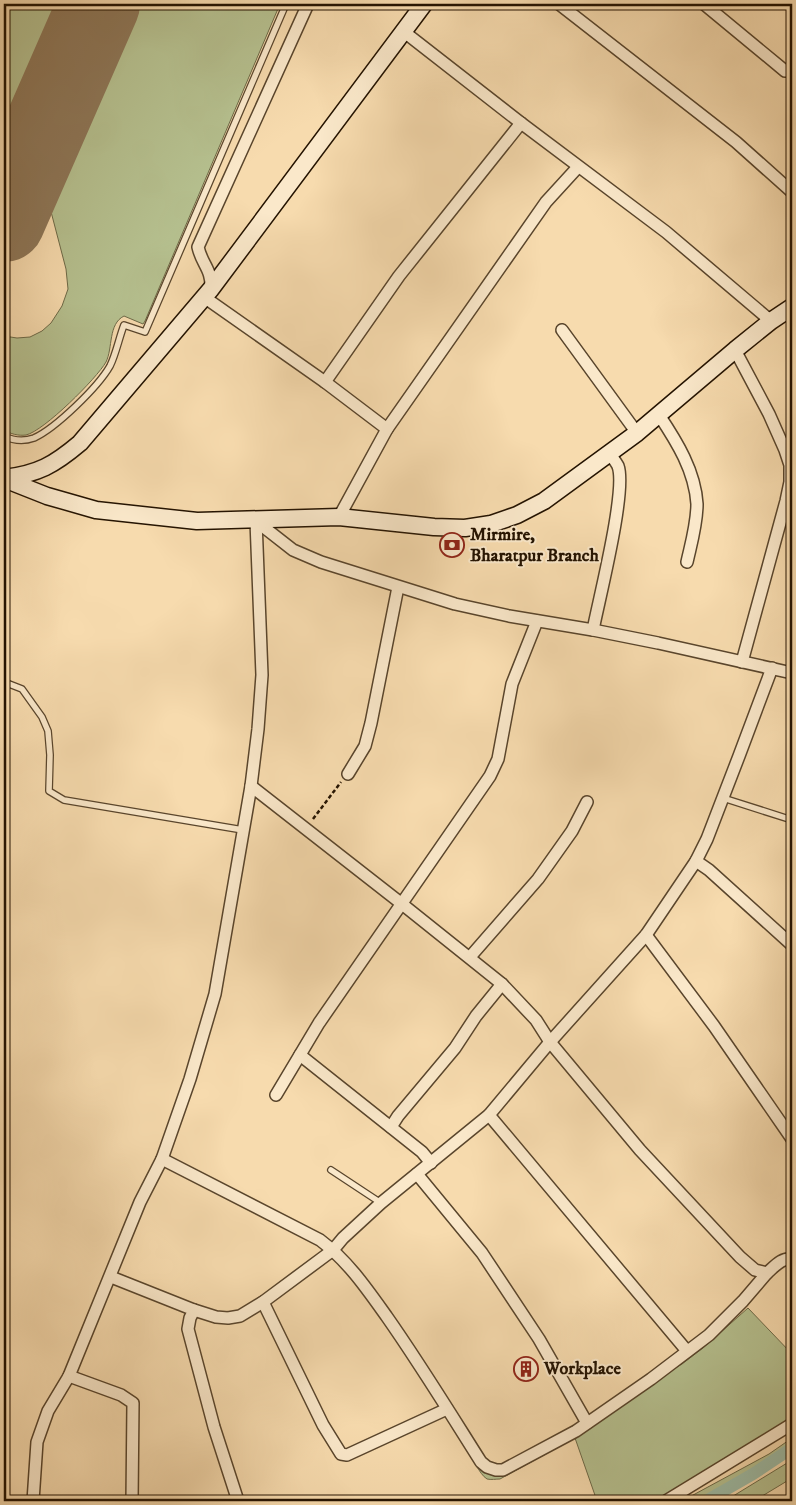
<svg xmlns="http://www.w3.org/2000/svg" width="796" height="1505" font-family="'IM FELL DW Pica',serif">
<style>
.green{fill:#b6c190;stroke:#6d6a48}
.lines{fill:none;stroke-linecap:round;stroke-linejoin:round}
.canal{stroke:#9ebca6;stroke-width:12}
.runway{stroke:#8e7758;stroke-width:82}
.lane-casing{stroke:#59452c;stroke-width:8}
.street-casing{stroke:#59452c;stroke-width:14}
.secondary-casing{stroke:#241301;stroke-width:19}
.path{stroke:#241301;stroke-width:2.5;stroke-dasharray:4 2.5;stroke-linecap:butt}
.lane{stroke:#fae8ca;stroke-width:5.5}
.street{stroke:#fae8ca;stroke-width:11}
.secondary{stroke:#fae8ca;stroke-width:16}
.labels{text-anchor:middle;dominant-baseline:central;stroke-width:4;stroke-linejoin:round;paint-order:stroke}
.poi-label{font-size:18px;font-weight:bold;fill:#241301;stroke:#fae8ca;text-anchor:start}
</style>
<rect width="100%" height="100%" fill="#f7dbae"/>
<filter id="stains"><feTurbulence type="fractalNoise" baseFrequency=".004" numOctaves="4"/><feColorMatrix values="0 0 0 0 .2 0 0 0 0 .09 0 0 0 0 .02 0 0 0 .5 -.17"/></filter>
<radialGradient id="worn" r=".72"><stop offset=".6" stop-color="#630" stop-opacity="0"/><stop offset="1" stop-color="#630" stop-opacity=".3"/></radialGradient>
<g class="green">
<path d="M 4,4 L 77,4 L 4,171 Z"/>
<path d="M 136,4 L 280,4 L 145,321 L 143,324 L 124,316 C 108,324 113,348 106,362 C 97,378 44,431 26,435 C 18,436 11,434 4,430 L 4,336 L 17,338 L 30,337 L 42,331 L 51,323 L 62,306 L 68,289 L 66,269 L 49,204 Z"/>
<path d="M 748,1308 L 792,1354 L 792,1418 L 727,1461 L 658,1501 L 597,1501 L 575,1438 L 500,1479 C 496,1479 491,1480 487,1479 C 479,1474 473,1458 468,1450 L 495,1474 L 682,1364 L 703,1348 Z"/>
<path d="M 792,1438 L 792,1450 L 775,1461 L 702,1501 L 682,1501 L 769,1454 Z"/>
<path d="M 792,1460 L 792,1478 L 754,1501 L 725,1501 Z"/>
</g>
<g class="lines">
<path class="canal" d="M 706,1501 L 753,1474 L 792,1448"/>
<path class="runway" d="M 4,221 L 99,4"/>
<defs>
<g id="lane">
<path d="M 4,436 C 14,441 23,442 34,438 C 56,428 98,387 110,366 C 116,354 119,338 124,325 L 145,332 L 286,4"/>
<path d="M 4,682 L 22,689 L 42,717 L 48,731 L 50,755 L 49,791 L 64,800 L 243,830"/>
<path d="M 723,798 L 792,820"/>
<path d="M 789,819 L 792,806"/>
<path d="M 331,1170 L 381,1203"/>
</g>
<g id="street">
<path d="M 559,4 L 736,142 L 792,192"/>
<path d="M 704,4 L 785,71"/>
<path d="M 403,31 L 521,123 L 666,232 L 771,321"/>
<path d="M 211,289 C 212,269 202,265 198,247 L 308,4"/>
<path d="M 204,297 L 325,382 L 387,429 L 339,517"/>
<path d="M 562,330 L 637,433"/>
<path d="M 735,350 L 769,414 L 785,450 L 790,465 L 790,482 L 786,501 L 742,662"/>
<path d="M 325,382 L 399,276 L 521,123"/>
<path d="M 659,415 C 677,442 695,471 697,504 C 697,524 691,544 687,562"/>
<path d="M 387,429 L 546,202 L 578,167"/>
<path d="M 256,521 L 293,550 L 321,562 L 455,604 L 509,616 L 593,630 L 658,643 L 792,673"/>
<path d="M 593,630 C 599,599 627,490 618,466 C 616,462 612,457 609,453"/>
<path d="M 348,774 L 365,746 L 371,723 L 398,587"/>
<path d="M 251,786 L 402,904 L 502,984 L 536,1020 L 550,1042 L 640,1150 L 740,1257 L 755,1270 L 767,1273 C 774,1267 782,1257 792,1259"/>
<path d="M 696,861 L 709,870 L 792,945"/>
<path d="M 646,935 L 714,1026 L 792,1139"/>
<path d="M 470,957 L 538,879 L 572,831 L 587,802"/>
<path d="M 300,1055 L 422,1152 L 431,1163"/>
<path d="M 276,1095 L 319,1023 L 490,776 L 498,759 L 512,684 L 537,621"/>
<path d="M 489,1115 L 687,1351"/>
<path d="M 391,1127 L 398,1116 L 455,1048 L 476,1016 L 502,984"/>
<path d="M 162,1159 L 320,1240 C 348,1261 367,1289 387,1317 C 420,1364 450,1413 481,1462 L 487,1467 L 496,1470 L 503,1470 L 576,1431 L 651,1379 L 709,1335 L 743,1301 L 767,1273"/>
<path d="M 417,1174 L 482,1253 L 539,1339 L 587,1423"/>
<path d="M 111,1277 L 194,1310 L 190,1318 L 188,1329 L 214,1427 L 238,1501"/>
<path d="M 263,1302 L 323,1425 L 341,1454 L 347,1455 L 447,1409"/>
<path d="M 194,1310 L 216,1317 L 228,1318 L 240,1316 L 263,1302 L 333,1250 L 343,1238 L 381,1203 L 489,1115 L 550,1042 L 646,935 L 696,861 L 707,839 L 739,756 L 772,668"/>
<path d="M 69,1376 L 121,1395 L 133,1403 L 132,1501"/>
<path d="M 33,1501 L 37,1442 L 48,1411 L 69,1376 L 140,1202 L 162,1159 L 190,1079 L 215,994 L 251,786 L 258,729 L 262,675 L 256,521"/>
<path d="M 666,1501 L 792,1424"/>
</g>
<g id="secondary">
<path d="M 4,478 C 38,474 54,465 80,443 L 211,289 L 424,4"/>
<path d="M 4,479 L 47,496 L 96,510 L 197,521 L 339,517 L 434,527 L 465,528 L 491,524 L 517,515 L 544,501 L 637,433 L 735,350 L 771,321 L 792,307"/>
</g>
</defs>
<use href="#lane" class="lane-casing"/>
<use href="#street" class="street-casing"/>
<use href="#secondary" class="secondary-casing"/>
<path class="path" d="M 313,819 L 341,782"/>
<use href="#lane" class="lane"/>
<use href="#street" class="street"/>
<use href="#secondary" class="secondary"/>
</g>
<defs>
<symbol id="bank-ring" viewBox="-11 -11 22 22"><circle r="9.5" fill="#fae8ca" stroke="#8f2418" stroke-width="1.5"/><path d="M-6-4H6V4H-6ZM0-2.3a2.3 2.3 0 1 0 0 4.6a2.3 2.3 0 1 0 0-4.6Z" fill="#8f2418"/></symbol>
<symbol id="building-ring" viewBox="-11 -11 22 22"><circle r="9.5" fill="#fae8ca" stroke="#8f2418" stroke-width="1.5"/><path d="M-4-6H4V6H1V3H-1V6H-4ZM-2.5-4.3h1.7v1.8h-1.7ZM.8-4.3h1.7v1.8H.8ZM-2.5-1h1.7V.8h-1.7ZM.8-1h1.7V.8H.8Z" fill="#8f2418"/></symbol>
</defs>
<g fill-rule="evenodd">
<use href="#bank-ring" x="438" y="531" width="28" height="28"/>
<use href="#building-ring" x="512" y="1355" width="28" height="28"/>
</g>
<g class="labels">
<g class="poi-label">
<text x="470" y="535">Mirmire,<tspan x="470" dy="21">Bharatpur Branch</tspan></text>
<text x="544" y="1369">Workplace</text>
</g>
</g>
<rect width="796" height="1505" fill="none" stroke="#f7dbae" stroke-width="20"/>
<rect x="5" y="5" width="786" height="1495" fill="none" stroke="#241301" stroke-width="2.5"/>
<rect x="10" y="10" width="776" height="1485" fill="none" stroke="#241301"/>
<rect width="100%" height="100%" filter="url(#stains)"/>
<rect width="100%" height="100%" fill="url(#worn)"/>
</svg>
